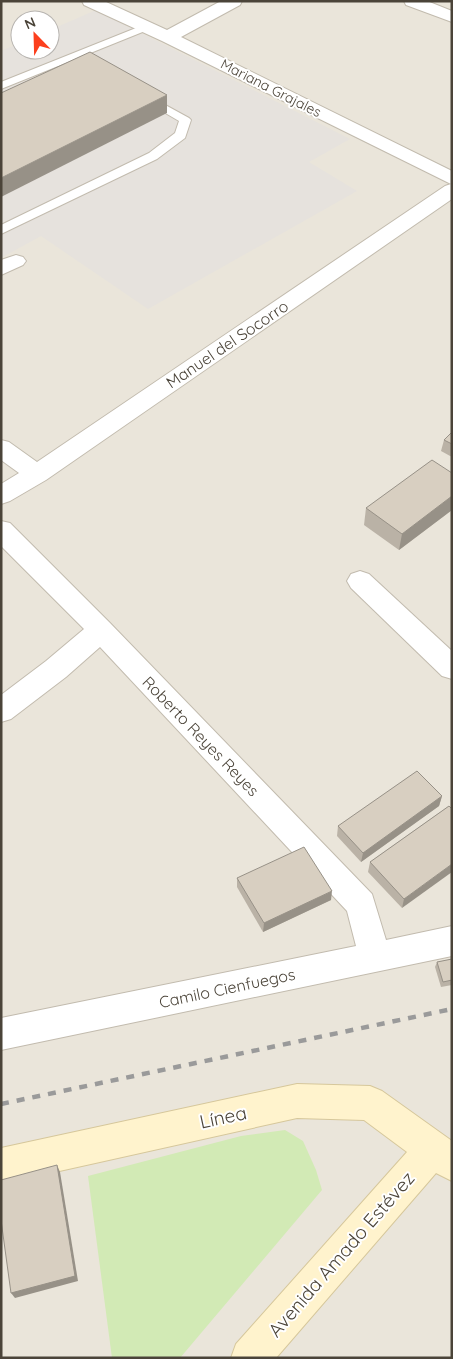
<svg xmlns="http://www.w3.org/2000/svg" width="453" height="1359" font-family="Quicksand,sans-serif">
<style>
.residential{fill:#eae5da;fill-rule:evenodd}
.industrial{fill:#e6e2dd}
.green{fill:#d2eab5}
.lines{fill:none;stroke-linecap:round;stroke-linejoin:round}
.lane-casing{stroke:#c2bbae;stroke-width:2}
.street-casing{stroke:#c2bbae;stroke-width:2}
.secondary-casing{stroke:#d6c79b;stroke-width:2}
.lane{fill:#fff;fill-rule:evenodd}
.street{fill:#fff;fill-rule:evenodd}
.secondary{fill:#fff3cd;fill-rule:evenodd}
.rail{stroke:#9a9a9a;stroke-width:4.5;stroke-dasharray:8 8;stroke-linecap:butt}
.wall{fill:#bab2a6}
.shaded-wall{fill:#979187}
.building{fill:#d8cfc1;stroke:#979187}
.labels{text-anchor:middle;dominant-baseline:central;stroke-width:4;stroke-linejoin:round;paint-order:stroke}
.far-street-label{font-size:14px;fill:#4b4439;stroke:#fff}
.street-label{font-size:16px;fill:#4b4439;stroke:#fff}
.near-street-label{font-size:19px;fill:#4b4439;stroke:#fff}
</style>
<rect width="100%" height="100%" fill="#f6f3ec"/>
<path class="residential" d="M 1,1 L 452,1 L 452,1358 L 1,1358 ZM 20,20 L 50,20 L 50,50 L 20,50 Z"/>
<path class="industrial" d="M 96,10 L 350,139 L 309,162 L 357,191 L 148,309 L 41,236 L 1,258 L 1,51 L 20,43 L 20,50 L 50,50 L 50,30 Z"/>
<path class="green" d="M 285,1130 L 303,1141 L 316,1170 L 322,1190 L 180,1358 L 112,1358 L 88,1176 L 241,1136 Z"/>
<g class="lines">
<defs>
<g id="lane">
<path d="M 146,24 L 150,25 L 151,27 L 150,29 L 1,89 L 1,82 Z"/>
<path d="M 147,95 L 189,118 L 191,120 L 185,138 L 157,159 L 1,234 L 1,225 L 149,153 L 175,133 L 179,121 L 143,100 L 141,98 Z"/>
</g>
<g id="street">
<path d="M 82,1 L 104,1 L 167,30 L 221,1 L 242,1 L 240,5 L 181,37 L 452,171 L 452,199 L 46,480 L 10,501 L 1,504 L 1,484 L 19,473 L 1,460 L 1,440 L 9,442 L 37,462 L 445,186 L 451,184 L 162,41 L 84,5 Z"/>
<path d="M 404,1 L 427,1 L 452,11 L 452,22 L 406,5 Z"/>
<path d="M 16,255 L 23,257 L 26,261 L 23,265 L 1,275 L 1,260 Z"/>
<path d="M 1,521 L 10,523 L 110,623 L 372,894 L 386,940 L 452,926 L 452,956 L 1,1050 L 1,1018 L 356,946 L 347,911 L 100,647 L 66,677 L 11,719 L 1,722 L 1,695 L 46,661 L 84,629 L 1,546 Z"/>
<path d="M 360,571 L 369,574 L 452,651 L 452,679 L 442,676 L 351,588 L 347,581 L 351,574 Z"/>
</g>
<path id="secondary" d="M 297,1084 L 370,1086 L 382,1091 L 452,1141 L 452,1181 L 436,1173 L 276,1358 L 231,1358 L 236,1344 L 407,1152 L 364,1120 L 297,1118 L 1,1184 L 1,1148 Z"/>
</defs>
<use href="#lane" class="lane-casing"/>
<use href="#street" class="street-casing"/>
<use href="#secondary" class="secondary-casing"/>
<use href="#lane" class="lane"/>
<use href="#street" class="street"/>
<use href="#secondary" class="secondary"/>
<path class="rail" d="M 1,1104 L 452,1009"/>
</g>
<g class="wall">
<path d="M 452,432 L 452,457 L 441,451 L 444,440 Z"/>
<path d="M 452,473 L 452,510 L 399,550 L 364,525 L 366,508 Z"/>
<path d="M 442,796 L 439,806 L 361,862 L 337,836 L 338,826 Z"/>
<path d="M 449,806 L 402,908 L 368,872 L 370,862 Z"/>
<path d="M 237,878 L 331,900 L 263,932 L 237,887 Z"/>
<path d="M 452,959 L 452,985 L 441,987 L 435,967 L 437,962 Z"/>
</g>
<g class="shaded-wall">
<path d="M 167,95 L 167,113 L 1,197 L 1,178 Z"/>
<path d="M 452,496 L 452,510 L 399,550 L 402,534 Z"/>
<path d="M 442,796 L 439,806 L 361,862 L 363,853 Z"/>
<path d="M 452,864 L 452,872 L 402,908 L 404,899 Z"/>
<path d="M 332,891 L 331,900 L 263,932 L 264,923 Z"/>
<path d="M 57,1165 L 60,1172 L 78,1281 L 15,1298 L 11,1293 Z"/>
</g>
<g class="building">
<path d="M 90,52 L 167,95 L 1,178 L 1,93 Z"/>
<path d="M 452,432 L 452,444 L 444,440 Z"/>
<path d="M 432,460 L 452,473 L 452,496 L 402,534 L 366,508 Z"/>
<path d="M 417,771 L 442,796 L 363,853 L 338,826 Z"/>
<path d="M 449,806 L 452,809 L 452,864 L 404,899 L 370,862 Z"/>
<path d="M 304,847 L 332,891 L 264,923 L 237,878 Z"/>
<path d="M 452,959 L 452,980 L 443,982 L 437,962 Z"/>
<path d="M 57,1165 L 75,1276 L 11,1293 L 1,1220 L 1,1180 Z"/>
</g>
<g class="labels">
<g class="far-street-label">
<text transform="translate(271 88) rotate(27)">Mariana Grajales</text>
</g>
<g class="street-label">
<text transform="translate(227 344) rotate(-34)">Manuel del Socorro</text>
<text transform="translate(201 736) rotate(46)">Roberto Reyes Reyes</text>
<text transform="translate(227 988) rotate(-12)">Camilo Cienfuegos</text>
</g>
<g class="near-street-label">
<text transform="translate(223 1117) rotate(-12)">Línea</text>
<text transform="translate(341 1254) rotate(-49)">Avenida Amado Estévez</text>
</g>
</g>
<rect width="453" height="1359" fill="none" stroke="#4b4439" stroke-width="5"/>
<g transform="translate(35 35) rotate(337)"><circle r="24" fill="#ffffff" stroke="#b7b4b0"/>
<path d="M0-4L9 19L0 12L-9 19Z" fill="#fc3f1d"/>
<text y="-8" font-size="14" font-weight="bold" text-anchor="middle" fill="#4b4439">N</text>
</g>
</svg>
